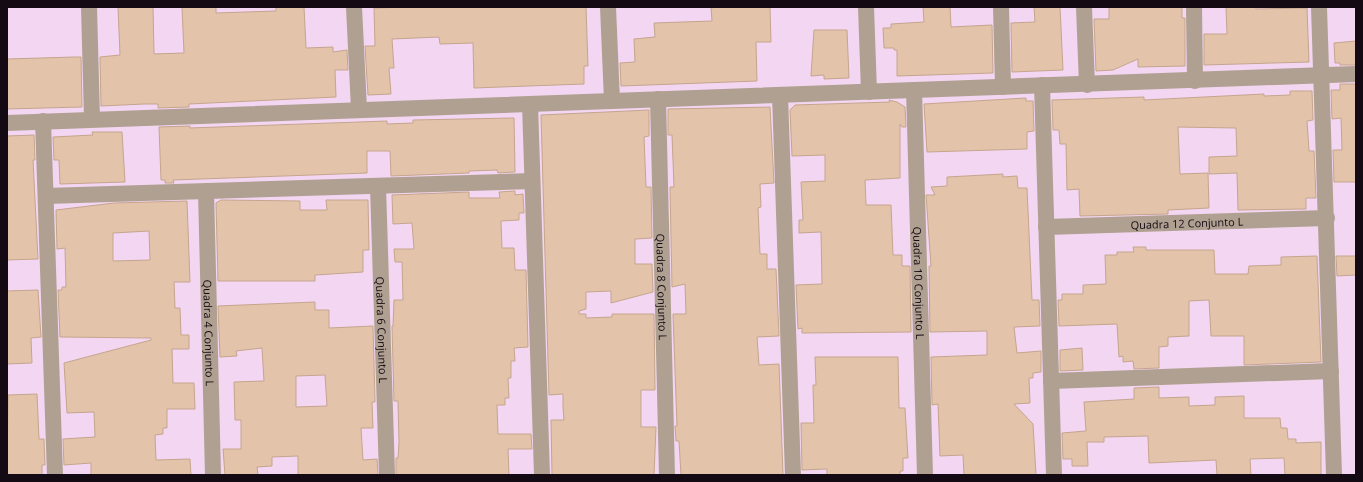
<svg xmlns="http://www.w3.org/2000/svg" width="1363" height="482" font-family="'Open Sans',sans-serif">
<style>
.building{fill:#e4c3ab;stroke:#c5a58e;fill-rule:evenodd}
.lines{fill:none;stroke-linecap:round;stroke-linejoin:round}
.minor{stroke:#b0a091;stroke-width:16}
.labels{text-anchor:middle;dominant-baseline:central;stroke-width:3;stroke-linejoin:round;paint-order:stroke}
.street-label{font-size:11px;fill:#130a13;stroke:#fff}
</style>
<rect width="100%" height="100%" fill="#f3d6f2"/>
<g class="building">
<path d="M 118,7 L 153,7 L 154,54 L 184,53 L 182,7 L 216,7 L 216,13 L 276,11 L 276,7 L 304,7 L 306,48 L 333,47 L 333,52 L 347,50 L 348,70 L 335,70 L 336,97 L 189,104 L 189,107 L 158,108 L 158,104 L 144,104 L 101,106 L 100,57 L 120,55 Z"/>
<path d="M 412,7 L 586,7 L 588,66 L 584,66 L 584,84 L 474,88 L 473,43 L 440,44 L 439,37 L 392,39 L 394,68 L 389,68 L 391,94 L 368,95 L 365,46 L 375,46 L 374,8 Z"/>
<path d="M 717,7 L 770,7 L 771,42 L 756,42 L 757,81 L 621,86 L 620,63 L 635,62 L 634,39 L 655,37 L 654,23 L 712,21 L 711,8 Z"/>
<path d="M 923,7 L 950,7 L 951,27 L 992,25 L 993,73 L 897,76 L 897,50 L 894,50 L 894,48 L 884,48 L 883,28 L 891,28 L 891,24 L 924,22 Z"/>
<path d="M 1034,7 L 1060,7 L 1063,70 L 1012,72 L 1011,23 L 1035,22 Z"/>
<path d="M 1109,7 L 1182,7 L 1182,18 L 1185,18 L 1185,66 L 1138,67 L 1138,59 L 1113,70 L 1096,71 L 1094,19 L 1109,19 Z"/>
<path d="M 1226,7 L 1256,7 L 1256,9 L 1307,8 L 1309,62 L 1204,65 L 1204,34 L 1227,34 Z"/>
<path d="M 814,30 L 847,30 L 849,78 L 824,79 L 824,75 L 811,76 Z"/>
<path d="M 1356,41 L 1356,65 L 1340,65 L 1340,63 L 1335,63 L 1334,43 Z"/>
<path d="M 74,57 L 81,57 L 82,107 L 7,109 L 7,59 Z"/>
<path d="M 1340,84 L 1356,84 L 1356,182 L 1334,182 L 1333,150 L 1342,150 L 1341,118 L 1332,119 L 1331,90 L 1340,90 Z"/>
<path d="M 1290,91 L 1312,91 L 1313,120 L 1307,121 L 1309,151 L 1314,151 L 1316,198 L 1306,198 L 1306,209 L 1238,210 L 1237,173 L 1209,174 L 1209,157 L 1237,156 L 1236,128 L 1178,127 L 1180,174 L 1208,173 L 1209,208 L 1168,210 L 1168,214 L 1080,216 L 1079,189 L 1067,190 L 1066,144 L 1060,144 L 1059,130 L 1053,130 L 1052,100 L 1144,97 L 1144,100 L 1264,94 L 1264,96 L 1290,95 Z"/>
<path d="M 1026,98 L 1026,101 L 1033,101 L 1034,131 L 1027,132 L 1027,149 L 927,152 L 924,104 Z"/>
<path d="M 889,100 L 897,102 L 905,107 L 906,127 L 902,127 L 900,124 L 900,178 L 865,180 L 866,205 L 891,205 L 893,255 L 902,255 L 902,266 L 910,266 L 911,332 L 802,333 L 802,328 L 798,329 L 796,285 L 822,284 L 821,232 L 799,233 L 799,220 L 803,220 L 801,182 L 825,181 L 825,155 L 792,156 L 790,110 L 795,105 L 890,102 Z"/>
<path d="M 770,107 L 774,183 L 760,184 L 761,207 L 758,208 L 760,254 L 767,254 L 767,269 L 776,269 L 779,336 L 757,337 L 759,365 L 779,364 L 783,475 L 681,475 L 679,441 L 676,441 L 675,426 L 677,426 L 673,314 L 686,314 L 685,284 L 672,287 L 670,187 L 674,187 L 672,135 L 668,135 L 668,109 Z"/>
<path d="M 649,110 L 649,136 L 644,137 L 646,187 L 651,187 L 652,238 L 635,239 L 635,264 L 652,264 L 653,292 L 611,303 L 611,291 L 586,292 L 586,309 L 579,311 L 579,314 L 586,314 L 586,318 L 612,317 L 612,314 L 654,314 L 655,390 L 641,390 L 641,427 L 656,427 L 654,475 L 552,475 L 551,420 L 564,420 L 563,407 L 563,394 L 549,395 L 541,115 Z"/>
<path d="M 514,118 L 515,172 L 498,173 L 497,170 L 469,171 L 469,173 L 391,176 L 390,151 L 367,151 L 367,173 L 173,180 L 174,183 L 165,183 L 165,180 L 161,180 L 159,127 L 190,126 L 190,128 L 387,121 L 387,124 L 413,123 L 413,120 Z"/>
<path d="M 92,132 L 122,132 L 125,182 L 60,184 L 59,160 L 54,160 L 53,137 L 93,135 Z"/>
<path d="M 34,135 L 35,160 L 33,160 L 38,259 L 7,260 L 7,136 Z"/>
<path d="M 1003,174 L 1003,177 L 1017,176 L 1018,188 L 1027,188 L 1032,300 L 1039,300 L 1040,326 L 1014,327 L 1017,353 L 1041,351 L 1041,372 L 1033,373 L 1033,378 L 1029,378 L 1030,403 L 1014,404 L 1033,424 L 1036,475 L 964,475 L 963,455 L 940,456 L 938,404 L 932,405 L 931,357 L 987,355 L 987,331 L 930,332 L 929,266 L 931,266 L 926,195 L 935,195 L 931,187 L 947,186 L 947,177 Z"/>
<path d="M 515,191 L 515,195 L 523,194 L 524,213 L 519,213 L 519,220 L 501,221 L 502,248 L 514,248 L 515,270 L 526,270 L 528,347 L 514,348 L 515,361 L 511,361 L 511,378 L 508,378 L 509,398 L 505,398 L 505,405 L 497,405 L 498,434 L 531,434 L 532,449 L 508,449 L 509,475 L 396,475 L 396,458 L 398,458 L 399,442 L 398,401 L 394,401 L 392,326 L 393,326 L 394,300 L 403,300 L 402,262 L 395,262 L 394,249 L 414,249 L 412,223 L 393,224 L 392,195 L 469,192 L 469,198 L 500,198 L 499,192 Z"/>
<path d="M 221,200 L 300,201 L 300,210 L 327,210 L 326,200 L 368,200 L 369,250 L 363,250 L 363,272 L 315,275 L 315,281 L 218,281 L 216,203 Z"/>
<path d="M 187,201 L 190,282 L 174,282 L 175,308 L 180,308 L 181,335 L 189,335 L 189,349 L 172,349 L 173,383 L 194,383 L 195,409 L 167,409 L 167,428 L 163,428 L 163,434 L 155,435 L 156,460 L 190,459 L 191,475 L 91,475 L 91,463 L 64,465 L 63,439 L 95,437 L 94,412 L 67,413 L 64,363 L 151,340 L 151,338 L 60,337 L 58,290 L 62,290 L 62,287 L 66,287 L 65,248 L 57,249 L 56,210 L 114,203 ZM 149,231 L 150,260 L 113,261 L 113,233 Z"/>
<path d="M 1133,247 L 1146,247 L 1146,250 L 1214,250 L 1215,274 L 1248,274 L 1249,266 L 1281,265 L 1281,257 L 1317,256 L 1321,362 L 1244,365 L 1244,336 L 1211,336 L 1209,300 L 1189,301 L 1189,336 L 1168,337 L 1168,346 L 1159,347 L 1159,368 L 1134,369 L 1133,361 L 1123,362 L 1123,356 L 1119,357 L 1117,324 L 1059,326 L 1058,300 L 1062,300 L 1062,294 L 1083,294 L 1083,285 L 1106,284 L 1105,255 L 1117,255 L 1117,252 L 1134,252 Z"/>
<path d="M 1336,256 L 1356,256 L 1356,275 L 1337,276 Z"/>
<path d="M 38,290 L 41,337 L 31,338 L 32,363 L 7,364 L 7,291 Z"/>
<path d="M 315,302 L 315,310 L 329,310 L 329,328 L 373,326 L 375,402 L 372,402 L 373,428 L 361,428 L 363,460 L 377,459 L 378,475 L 298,475 L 298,456 L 272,457 L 272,466 L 257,467 L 258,475 L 225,475 L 223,449 L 241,449 L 241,420 L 235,420 L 234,382 L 264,381 L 262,348 L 236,351 L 237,356 L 220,357 L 218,306 ZM 325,375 L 327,406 L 296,407 L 296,376 Z"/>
<path d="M 1082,348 L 1083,370 L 1060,371 L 1060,350 Z"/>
<path d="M 815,357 L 898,357 L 899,408 L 905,408 L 908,458 L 903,458 L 903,471 L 900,471 L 900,475 L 827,475 L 827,469 L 802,470 L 801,423 L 814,423 L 813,385 L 816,385 Z"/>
<path d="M 1159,387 L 1159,398 L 1189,397 L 1189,406 L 1215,405 L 1215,397 L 1244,396 L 1244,418 L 1280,418 L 1281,428 L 1287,428 L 1288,439 L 1296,439 L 1296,443 L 1321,442 L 1321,475 L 1285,475 L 1284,458 L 1250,459 L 1251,475 L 1217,475 L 1216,460 L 1149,463 L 1148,436 L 1104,437 L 1104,442 L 1087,442 L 1088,466 L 1072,466 L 1072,459 L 1063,459 L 1062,433 L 1086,431 L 1084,402 L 1134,399 L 1134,388 Z"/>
<path d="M 37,394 L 39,439 L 44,439 L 45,465 L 42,465 L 42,475 L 7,475 L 8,395 Z"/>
</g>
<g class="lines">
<g class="minor">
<path d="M 89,7 L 92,119"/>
<path d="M 354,7 L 359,109"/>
<path d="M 608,7 L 612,101"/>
<path d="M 866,7 L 869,92"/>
<path d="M 1001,7 L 1003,87"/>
<path d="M 1084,7 L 1087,85"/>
<path d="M 1194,7 L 1195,81"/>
<path d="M 1319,7 L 1334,475"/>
<path d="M 1042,85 L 1054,475"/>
<path id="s1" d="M 914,90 L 925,475"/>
<path d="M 780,95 L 793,475"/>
<path id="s2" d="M 658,99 L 667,475"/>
<path d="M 530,104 L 542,475"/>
<path d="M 43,121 L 55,475"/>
<path d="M 7,123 L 1356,74"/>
<path id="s3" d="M 378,186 L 387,475"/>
<path id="s4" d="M 206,191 L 213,475"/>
<path d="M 46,196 L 532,181"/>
<path id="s5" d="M 1046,227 L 1327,218"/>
<path d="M 1051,381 L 1331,371"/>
</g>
</g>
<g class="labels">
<g class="street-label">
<text stroke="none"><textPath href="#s5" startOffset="141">Quadra 12 Conjunto L</textPath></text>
<text stroke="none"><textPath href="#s1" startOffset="193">Quadra 10 Conjunto L</textPath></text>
<text stroke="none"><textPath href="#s2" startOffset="188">Quadra 8 Conjunto L</textPath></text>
<text stroke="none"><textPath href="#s3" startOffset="144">Quadra 6 Conjunto L</textPath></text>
<text stroke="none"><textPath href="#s4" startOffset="142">Quadra 4 Conjunto L</textPath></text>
</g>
</g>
<rect width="1363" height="482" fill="none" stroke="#130a13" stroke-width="16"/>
</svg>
